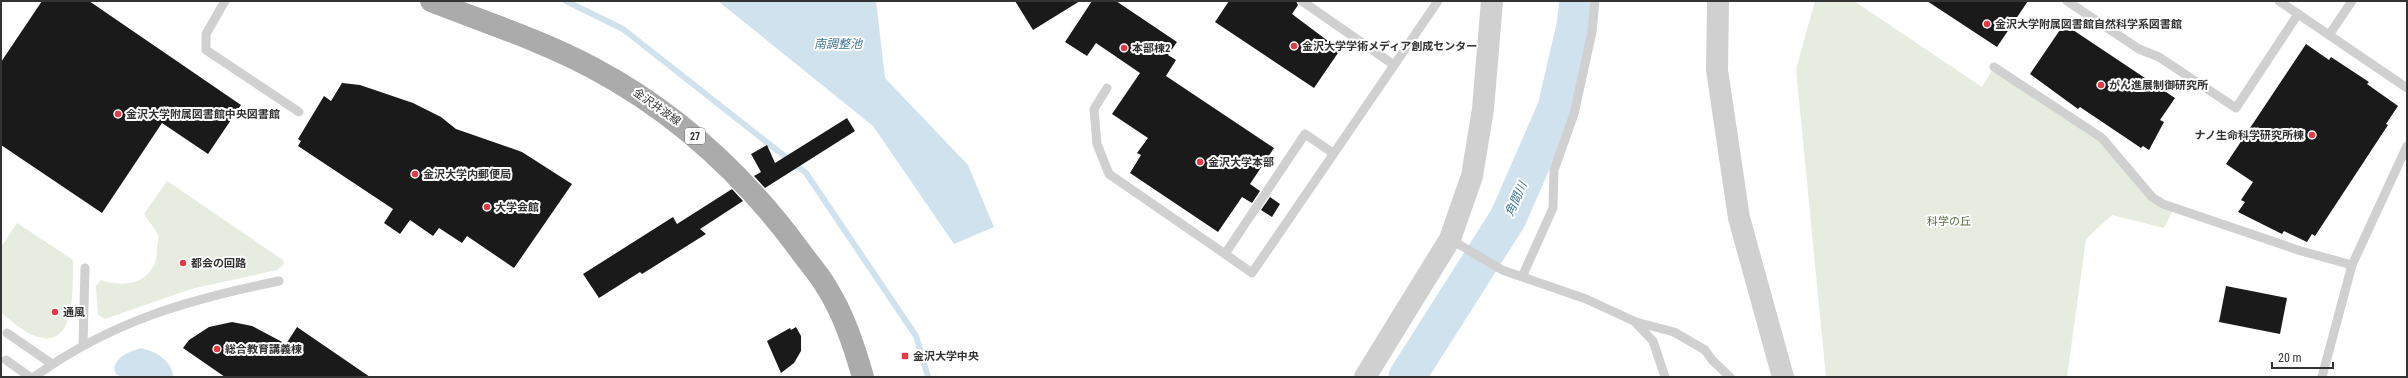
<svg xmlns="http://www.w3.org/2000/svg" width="2408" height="378" font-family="'Roboto Condensed','Noto Sans JP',sans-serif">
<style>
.green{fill:#e6ecdf}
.water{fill:#cfe2ee}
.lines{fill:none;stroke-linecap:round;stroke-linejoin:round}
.stream{stroke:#cfe2ee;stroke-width:6}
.river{stroke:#cfe2ee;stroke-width:37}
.building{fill:#1a1a1a}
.service{stroke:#d0d0d0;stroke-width:9}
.tertiary{stroke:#d0d0d0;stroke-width:22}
.primary{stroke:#ababab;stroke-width:22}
.poi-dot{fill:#e63946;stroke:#fff;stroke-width:1.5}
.labels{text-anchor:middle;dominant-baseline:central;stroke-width:4;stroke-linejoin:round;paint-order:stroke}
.shield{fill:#fff;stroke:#707070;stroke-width:1}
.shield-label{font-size:10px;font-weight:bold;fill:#333}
.poi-label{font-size:11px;font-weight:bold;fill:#333;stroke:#fff;text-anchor:start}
.street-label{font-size:11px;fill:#333;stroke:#fff}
.park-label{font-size:11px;fill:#56703f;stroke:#fff}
.water-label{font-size:12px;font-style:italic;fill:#3f7597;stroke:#fff}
</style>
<rect width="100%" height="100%" fill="#fff"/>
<g class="green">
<path d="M 1815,1 L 1854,1 L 1982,87 L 1994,67 L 2102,138 L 2143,187 L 2174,208 L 2164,228 L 2112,215 L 2086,239 L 2067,377 L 1826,377 L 1796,69 Z"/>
<path d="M 167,181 L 283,260 L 284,264 L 277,270 L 191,289 L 105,319 L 98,315 L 96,286 L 101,280 C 126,289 156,282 157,251 C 157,246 159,239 158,235 C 155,228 148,221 144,214 Z"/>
<path d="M 17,223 L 73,260 C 72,285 78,352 35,336 C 23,332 11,320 1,313 L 1,247 Z"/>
</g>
<g class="water">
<path d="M 718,1 L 876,1 L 885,78 L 968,165 L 994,227 L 954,244 L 873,126 Z"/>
<path d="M 141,348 C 155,351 173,361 173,377 L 121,377 L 116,374 L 114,368 C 118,355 129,352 141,348 Z"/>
</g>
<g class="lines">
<path class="stream" d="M 566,1 L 623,29 L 806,173 L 916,336 L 928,377"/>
<path class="river" d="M 1407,377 L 1508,218 L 1556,108 L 1575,26 L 1578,1"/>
</g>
<g class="building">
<path d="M 42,1 L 89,1 L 241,105 L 208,154 L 162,123 L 102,213 L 1,145 L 1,62 Z"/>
<path d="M 1015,1 L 1080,1 L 1033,30 Z"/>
<path d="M 1092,1 L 1116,1 L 1177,42 L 1168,55 L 1176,60 L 1166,76 L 1274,148 L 1250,184 L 1260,191 L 1252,203 L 1242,197 L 1218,232 L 1130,173 L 1141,155 L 1137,153 L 1148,138 L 1112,114 L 1140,73 L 1096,43 L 1087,56 L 1065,42 Z"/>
<path d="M 1229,1 L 1296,1 L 1298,5 L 1292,14 L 1340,50 L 1314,88 L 1215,22 Z"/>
<path d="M 1927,1 L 2028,1 L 1997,47 Z"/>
<path d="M 2064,24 L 2175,98 L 2160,120 L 2164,122 L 2149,150 L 2143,146 L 2141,148 L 2080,107 L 2078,109 L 2030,74 Z"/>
<path d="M 2306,44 L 2329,60 L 2331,57 L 2369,82 L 2367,84 L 2398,106 L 2386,124 L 2388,125 L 2315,236 L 2312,234 L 2307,242 L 2284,231 L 2282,234 L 2238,212 L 2245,202 L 2241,200 L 2253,182 L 2226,164 Z"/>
<path d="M 342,83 L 360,85 L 413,103 L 441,117 L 456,129 L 522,152 L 572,184 L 514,268 L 467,236 L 462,243 L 439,228 L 433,236 L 410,220 L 400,234 L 384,223 L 393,209 L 298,146 L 301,141 L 298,139 L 324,96 L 331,101 Z"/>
<path d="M 847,118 L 855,131 L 765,188 L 754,176 L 761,172 L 751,154 L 767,145 L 775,163 Z"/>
<path d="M 732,189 L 743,201 L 700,229 L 706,234 L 642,274 L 640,272 L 599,298 L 583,274 L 673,217 L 677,224 Z"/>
<path d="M 1270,197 L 1280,204 L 1272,217 L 1261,210 Z"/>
<path d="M 2226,286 L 2287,298 L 2280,334 L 2219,322 Z"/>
<path d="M 232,322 L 252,326 L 286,344 L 297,327 L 370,377 L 225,377 L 183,348 L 189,340 L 209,327 Z"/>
<path d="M 796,327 L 801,336 L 801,351 L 794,363 L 781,373 L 767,341 L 790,328 L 791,330 Z"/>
</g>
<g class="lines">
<g class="service">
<path d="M 225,1 L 206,34 L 206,50 L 299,112"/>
<path d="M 1302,1 L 1394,65"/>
<path d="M 2067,1 L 2139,49 L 2159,57 L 2236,108 L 2298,14"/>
<path d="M 2279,1 L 2407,88"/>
<path d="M 2329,35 L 2352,1"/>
<path d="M 1994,67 L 2102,138 L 2152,197 L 2163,204 L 2301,251 L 2352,265"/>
<path d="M 1107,88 L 1094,109 L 1097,144 L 1109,174 L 1225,254"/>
<path d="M 1333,153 L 1305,134 L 1225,254 L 1252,273 L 1438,1"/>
<path d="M 1450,239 L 1502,270 L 1586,299 L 1636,322 L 1674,332 L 1705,350 L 1712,360 L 1730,377"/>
<path d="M 1522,277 L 1553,208 L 1554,170 L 1574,114 L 1592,32 L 1595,1"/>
<path d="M 1636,323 L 1653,341 L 1665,377"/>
<path d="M 7,333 L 52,364"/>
<path d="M 83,345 L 85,268"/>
<path d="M 6,360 L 30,377"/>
<path d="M 34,377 C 112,321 187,300 279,281"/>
<path d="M 2322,377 L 2352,265 L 2407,146"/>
</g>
<g class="tertiary">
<path d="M 1718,1 L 1717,70 L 1739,218 L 1783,377"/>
<path d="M 1365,377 L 1450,239 L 1472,176 L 1483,109 L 1492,1"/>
</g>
<path class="primary" d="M 431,1 C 484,22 543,41 593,68 C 676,112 743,174 798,248 C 807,261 819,274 827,288 C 844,315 854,346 863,377"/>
</g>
<g class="poi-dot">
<circle cx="1987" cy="24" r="4"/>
<circle cx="1294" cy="46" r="4"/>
<circle cx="1124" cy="48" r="4"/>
<circle cx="2101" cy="85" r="4"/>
<circle cx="118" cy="114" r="4"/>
<circle cx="2312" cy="135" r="4"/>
<circle cx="1200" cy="162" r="4"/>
<circle cx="415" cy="174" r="4"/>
<circle cx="487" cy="207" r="4"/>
<circle cx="183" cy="263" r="4"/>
<circle cx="55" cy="312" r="4"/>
<circle cx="217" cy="349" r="4"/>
<rect x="901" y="352" width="8" height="8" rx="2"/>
</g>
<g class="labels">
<rect class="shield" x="685" y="128" width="20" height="16" rx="3"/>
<g class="shield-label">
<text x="695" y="136">27</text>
</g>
<g class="poi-label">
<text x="1995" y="24">金沢大学附属図書館自然科学系図書館</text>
<text x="1302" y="46">金沢大学学術メディア創成センター</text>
<text x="1132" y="48">本部棟2</text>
<text x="2109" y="85">がん進展制御研究所</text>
<text x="126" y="114">金沢大学附属図書館中央図書館</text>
<text x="2304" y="135" text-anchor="end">ナノ生命科学研究所棟</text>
<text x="1208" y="162">金沢大学本部</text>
<text x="423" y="174">金沢大学内郵便局</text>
<text x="495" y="207">大学会館</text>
<text x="191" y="263">都会の回路</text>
<text x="63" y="312">通風</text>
<text x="225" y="349">総合教育講義棟</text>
<text x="913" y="356">金沢大学中央</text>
</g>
<g class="street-label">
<text transform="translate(657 107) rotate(35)">金沢井波線</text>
</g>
<g class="park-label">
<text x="1949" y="221">科学の丘</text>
</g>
<g class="water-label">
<text x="838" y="44">南調整池</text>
<text transform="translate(1516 199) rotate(-66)">角間川</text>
</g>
</g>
<rect width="2408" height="378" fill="none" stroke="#333333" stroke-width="4"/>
<path d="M2272 362v6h61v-6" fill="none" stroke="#333333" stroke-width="2"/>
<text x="2278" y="362" font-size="12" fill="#333333" stroke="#ffffff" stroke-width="3" paint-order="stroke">20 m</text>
</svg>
